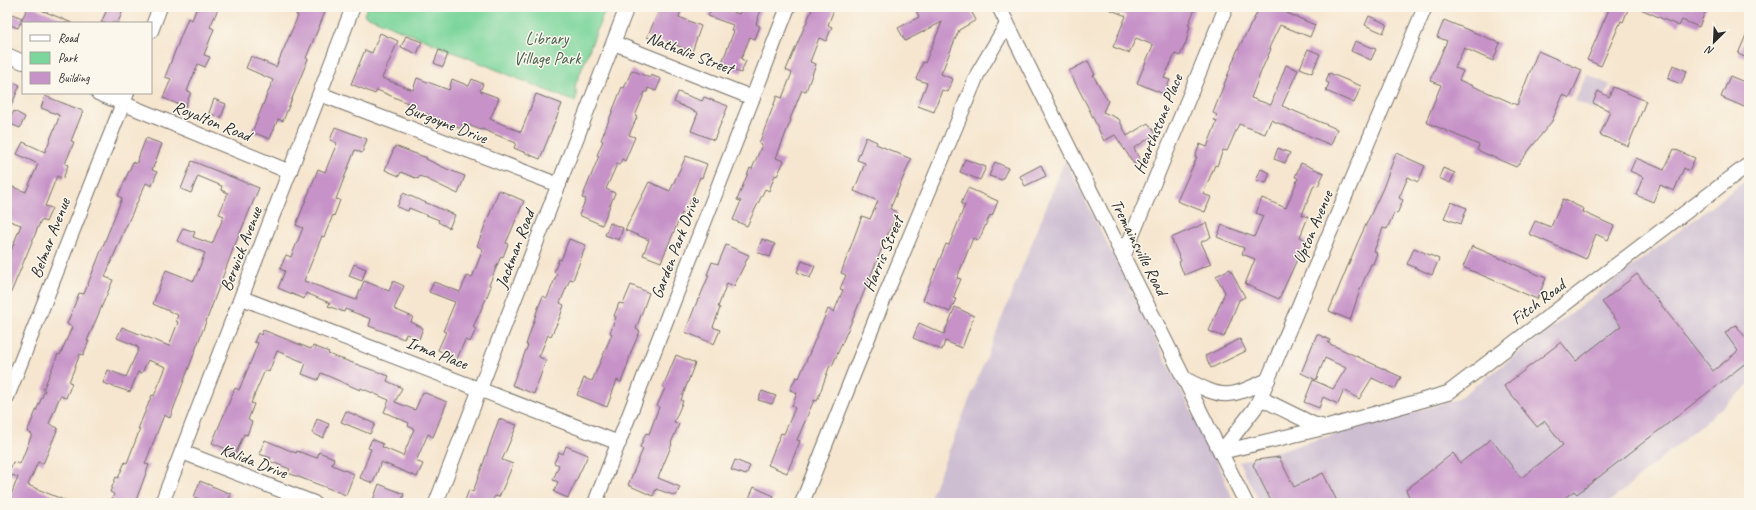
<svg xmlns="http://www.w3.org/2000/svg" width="1756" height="510" font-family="Caveat,sans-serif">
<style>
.industrial{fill:#cdbed2}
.green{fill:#7cd59b;stroke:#548063}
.building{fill:#c692c8}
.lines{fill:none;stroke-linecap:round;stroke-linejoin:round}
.minor-casing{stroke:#726c64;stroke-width:16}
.minor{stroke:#fff;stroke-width:14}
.labels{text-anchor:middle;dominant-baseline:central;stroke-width:3;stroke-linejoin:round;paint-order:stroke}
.park-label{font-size:17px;fill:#435e4d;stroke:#fbf7ec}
.street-label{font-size:17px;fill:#2b2b2b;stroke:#fbf7ec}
</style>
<rect width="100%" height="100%" fill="#fbf7ec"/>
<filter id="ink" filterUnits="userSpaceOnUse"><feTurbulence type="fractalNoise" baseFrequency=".025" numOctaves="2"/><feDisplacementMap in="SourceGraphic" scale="8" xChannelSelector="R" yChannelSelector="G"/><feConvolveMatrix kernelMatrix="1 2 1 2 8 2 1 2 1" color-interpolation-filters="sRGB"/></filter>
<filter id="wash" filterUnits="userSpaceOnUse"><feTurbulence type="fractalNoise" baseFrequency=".012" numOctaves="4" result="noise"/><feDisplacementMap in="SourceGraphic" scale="16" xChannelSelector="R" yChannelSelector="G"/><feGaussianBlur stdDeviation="0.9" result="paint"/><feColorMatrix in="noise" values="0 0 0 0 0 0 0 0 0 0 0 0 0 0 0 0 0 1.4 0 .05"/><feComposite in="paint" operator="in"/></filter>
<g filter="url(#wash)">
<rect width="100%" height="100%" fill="#f6e6cf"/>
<g class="industrial">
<path d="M 1587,74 L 1610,85 L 1597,111 L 1575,101 Z"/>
<path d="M 1065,160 L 1220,468 L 1234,503 L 928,503 Z"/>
<path d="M 1749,178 L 1749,385 L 1608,503 L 1260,503 L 1239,462 L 1458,399 Z"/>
</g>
<path class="green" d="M 367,7 L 606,7 L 575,86 L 577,95 L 575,102 L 364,15 Z"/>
<g id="blocks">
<g class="building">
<path d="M 28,7 L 34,7 L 72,23 L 20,23 L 18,28 L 7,24 L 7,12 L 22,18 L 21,21 Z"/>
<path d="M 108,7 L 124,7 L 118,23 L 101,23 Z"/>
<path d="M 197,7 L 219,7 L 210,27 L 214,29 L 204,55 L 210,57 L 205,67 L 198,64 L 187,91 L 191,92 L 185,107 L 163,98 L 171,79 L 165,77 L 188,18 L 192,20 Z"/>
<path d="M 300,7 L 318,7 L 326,10 L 306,58 L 308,59 L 283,121 L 278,119 L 270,139 L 252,132 L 273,80 L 246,68 L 251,56 L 276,67 L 298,16 L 296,15 Z"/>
<path d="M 661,7 L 682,7 L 679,17 L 701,26 L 692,52 L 667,41 L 666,44 L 647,37 Z"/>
<path d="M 712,7 L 720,7 L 739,14 L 741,7 L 762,7 L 756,24 L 760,26 L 755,39 L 750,37 L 741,59 L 746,61 L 741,73 L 721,65 L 734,31 L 731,30 L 733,25 L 708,16 Z"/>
<path d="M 813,7 L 835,7 L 828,25 L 832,27 L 826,41 L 819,38 L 810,62 L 816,64 L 806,91 L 802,90 L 790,119 L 791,120 L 776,158 L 784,161 L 777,176 L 775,175 L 769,191 L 765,189 L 747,226 L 733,220 L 741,201 L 737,200 L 750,168 L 752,169 L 762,145 L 759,144 L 777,96 L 782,98 L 792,73 L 786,70 Z"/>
<path d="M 914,7 L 969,7 L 976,20 L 959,30 L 941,74 L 953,79 L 948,92 L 942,90 L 934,112 L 918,106 L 927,83 L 916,79 L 923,62 L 925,63 L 942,22 L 905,41 L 898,28 L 919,17 Z"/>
<path d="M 1104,7 L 1196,7 L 1188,25 L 1190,26 L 1186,42 L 1180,56 L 1175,54 L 1164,78 L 1170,80 L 1164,94 L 1137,83 L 1153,45 L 1136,38 L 1129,53 L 1113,47 L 1126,16 Z"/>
<path d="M 1260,7 L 1289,7 L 1287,13 L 1315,25 L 1310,37 L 1280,25 L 1269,48 L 1271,49 L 1262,69 L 1251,98 L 1271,105 L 1286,65 L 1298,70 L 1282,106 L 1337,129 L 1331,145 L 1271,120 L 1265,134 L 1239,124 L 1227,151 L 1223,150 L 1217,166 L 1215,165 L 1203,194 L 1211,197 L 1205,212 L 1177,201 L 1197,157 L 1195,157 L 1200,144 L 1207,147 L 1217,121 L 1214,120 L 1217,115 L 1213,113 L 1237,51 Z"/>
<path d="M 1610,7 L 1629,7 L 1623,22 L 1621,21 L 1601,66 L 1587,60 Z"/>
<path d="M 1636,7 L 1707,7 L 1699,27 L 1682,20 L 1679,26 Z"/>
<path d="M 1369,16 L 1387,24 L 1383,33 L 1365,25 Z"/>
<path d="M 1444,20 L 1500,43 L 1493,61 L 1464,48 L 1455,68 L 1463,71 L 1459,80 L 1517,105 L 1538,51 L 1582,70 L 1570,98 L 1563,95 L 1552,121 L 1516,167 L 1477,150 L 1479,145 L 1426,122 L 1441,85 L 1430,80 L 1447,41 L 1437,37 Z"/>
<path d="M 1749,28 L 1749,59 L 1738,54 Z"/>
<path d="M 380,33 L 398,41 L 382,78 L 413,90 L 417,78 L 449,90 L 452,79 L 469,86 L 472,79 L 483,84 L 480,91 L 499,98 L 490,119 L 521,132 L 536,94 L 562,104 L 540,159 L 514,148 L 516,143 L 482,129 L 481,130 L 463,123 L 461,129 L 407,106 L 408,103 L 377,90 L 375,94 L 351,84 L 365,50 L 372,53 Z"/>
<path d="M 406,36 L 422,42 L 417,54 L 401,47 Z"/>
<path d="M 1355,41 L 1376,49 L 1371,60 L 1351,51 Z"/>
<path d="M 1308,49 L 1320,54 L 1312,73 L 1300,68 Z"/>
<path d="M 439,50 L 448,54 L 443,67 L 434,63 Z"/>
<path d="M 1088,61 L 1095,75 L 1093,75 L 1108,101 L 1103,112 L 1119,119 L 1127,136 L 1148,123 L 1156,134 L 1134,148 L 1140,160 L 1134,164 L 1115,135 L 1104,141 L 1088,107 L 1069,71 Z"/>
<path d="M 1673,65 L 1687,71 L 1681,84 L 1668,79 Z"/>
<path d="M 632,70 L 650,78 L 651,75 L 661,79 L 656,91 L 648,88 L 647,92 L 645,92 L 635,116 L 637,117 L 629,135 L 635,137 L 625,161 L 622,159 L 619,165 L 617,164 L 606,189 L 615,193 L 602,225 L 579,215 L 586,199 L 582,198 L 599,156 L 597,155 L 603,141 L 601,140 L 622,87 L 624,88 Z"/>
<path d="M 1329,73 L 1361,86 L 1354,103 L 1326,91 L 1329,83 L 1326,82 Z"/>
<path d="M 1730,76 L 1749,84 L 1749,109 L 1721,97 Z"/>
<path d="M 7,79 L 20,85 L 7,116 Z"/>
<path d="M 1613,87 L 1646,101 L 1628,146 L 1600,135 L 1610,111 L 1593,103 L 1598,91 L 1609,97 Z"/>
<path d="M 678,92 L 702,101 L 704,97 L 728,106 L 714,140 L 691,131 L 698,113 L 674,102 Z"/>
<path d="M 45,96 L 83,111 L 71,141 L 74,142 L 65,164 L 68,165 L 63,179 L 57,176 L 45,206 L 52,208 L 46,222 L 41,220 L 7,302 L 7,261 L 21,225 L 7,220 L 7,193 L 10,186 L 26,192 L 38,164 L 17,154 L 23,142 L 45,152 L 58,120 L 59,115 L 41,108 Z"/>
<path d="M 214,99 L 226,104 L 221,118 L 209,113 Z"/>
<path d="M 14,111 L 25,117 L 20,128 L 8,123 Z"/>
<path d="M 335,127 L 367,139 L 362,153 L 355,150 L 336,199 L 340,200 L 334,216 L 333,215 L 324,237 L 322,236 L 304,281 L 356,300 L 364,281 L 389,291 L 393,281 L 404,286 L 394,309 L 413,317 L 411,322 L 423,328 L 419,339 L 406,334 L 404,339 L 369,326 L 371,319 L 345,309 L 344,312 L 328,306 L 330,303 L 306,293 L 304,299 L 278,288 L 285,271 L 280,269 L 286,255 L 291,257 L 303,228 L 296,225 L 313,182 L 318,169 L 325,172 L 337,143 L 330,140 Z"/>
<path d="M 866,137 L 877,142 L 876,144 L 911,159 L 890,209 L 897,212 L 854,316 L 832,366 L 830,365 L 817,401 L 814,400 L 797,440 L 800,441 L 787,473 L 768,465 L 781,433 L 784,434 L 795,408 L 792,406 L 797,393 L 790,390 L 796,377 L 799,378 L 828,309 L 834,312 L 843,290 L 840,289 L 846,275 L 841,273 L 862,216 L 870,219 L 878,201 L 854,191 L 865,163 L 857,160 Z"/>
<path d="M 146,138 L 162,144 L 152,170 L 157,172 L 152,186 L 146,183 L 124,231 L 105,277 L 113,280 L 87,341 L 89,341 L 83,355 L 80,354 L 69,382 L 72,383 L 66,398 L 60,396 L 49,424 L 58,428 L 43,464 L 38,462 L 28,485 L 71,503 L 16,503 L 9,500 L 18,477 L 8,474 L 13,462 L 20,464 L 32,434 L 27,432 L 45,390 L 43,390 L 58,354 L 60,355 L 72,327 L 67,324 L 76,301 L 79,293 L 84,294 L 122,198 L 118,196 L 133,162 L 136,164 Z"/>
<path d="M 395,146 L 427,158 L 426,159 L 447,169 L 465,176 L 458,194 L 420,176 L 418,179 L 401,172 L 399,176 L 385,170 Z"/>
<path d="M 1278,148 L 1290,153 L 1285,163 L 1274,159 Z"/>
<path d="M 1674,149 L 1695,158 L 1689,171 L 1684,168 L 1674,191 L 1660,185 L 1653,202 L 1636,195 L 1643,177 L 1630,171 L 1636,158 L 1664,170 Z"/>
<path d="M 1396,153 L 1425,166 L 1418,182 L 1408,177 L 1399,198 L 1403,200 L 1397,214 L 1394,213 L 1387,229 L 1383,228 L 1374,251 L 1377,253 L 1373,264 L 1371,264 L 1361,287 L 1350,320 L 1329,311 L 1357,244 L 1383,188 Z"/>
<path d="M 686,156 L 707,164 L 702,178 L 700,177 L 685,215 L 682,213 L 661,262 L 643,255 L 649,240 L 625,230 L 649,182 L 670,191 Z"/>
<path d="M 965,159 L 986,167 L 980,180 L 960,172 Z"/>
<path d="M 192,161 L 259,188 L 232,252 L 170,418 L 164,415 L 145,464 L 149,465 L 135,503 L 110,503 L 114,494 L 110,492 L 116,477 L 118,478 L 125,462 L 127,463 L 140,429 L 138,429 L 152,395 L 154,396 L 166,367 L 148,360 L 142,373 L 138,372 L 130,392 L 103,383 L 108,370 L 126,377 L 139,348 L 136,347 L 137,346 L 117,338 L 122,327 L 169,346 L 178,322 L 176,321 L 178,315 L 153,304 L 161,282 L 166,270 L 194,281 L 205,253 L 177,241 L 183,228 L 195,232 L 193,237 L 212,244 L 224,216 L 219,214 L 228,193 L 221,190 L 222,186 L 198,176 L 191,193 L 181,189 Z"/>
<path d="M 995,162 L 1008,168 L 1002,180 L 989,176 Z"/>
<path d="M 1301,163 L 1324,173 L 1318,186 L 1314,185 L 1302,215 L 1308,217 L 1300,237 L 1306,240 L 1279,299 L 1245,284 L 1255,259 L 1242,254 L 1244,248 L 1217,237 L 1222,225 L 1254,237 L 1263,216 L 1256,213 L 1262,198 L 1286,208 L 1298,178 L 1295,177 Z"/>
<path d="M 1041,165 L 1046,176 L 1025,186 L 1020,176 Z"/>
<path d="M 1443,168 L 1455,173 L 1450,183 L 1439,178 Z"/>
<path d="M 1261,169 L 1270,173 L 1266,183 L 1256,180 Z"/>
<path d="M 968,188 L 998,201 L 992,216 L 990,215 L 979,240 L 973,238 L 957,278 L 961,279 L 953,298 L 956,299 L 950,312 L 923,300 L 946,244 L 949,245 L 965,205 L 961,204 Z"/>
<path d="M 499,190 L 524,201 L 506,243 L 508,244 L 503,257 L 501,256 L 489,285 L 491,286 L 486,299 L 473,327 L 476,329 L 470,342 L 465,340 L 457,359 L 438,350 L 446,332 L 443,331 L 455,302 L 429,292 L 434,282 L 460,292 L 467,276 L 472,278 L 483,249 L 477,246 Z"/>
<path d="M 403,193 L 455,215 L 449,228 L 438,222 L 439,220 L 409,208 L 408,211 L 397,207 Z"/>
<path d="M 1563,199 L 1584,209 L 1583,212 L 1614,226 L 1608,240 L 1596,234 L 1586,259 L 1529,234 L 1535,221 L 1551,227 Z"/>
<path d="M 1451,202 L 1467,208 L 1461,224 L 1444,218 Z"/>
<path d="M 610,223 L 623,228 L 619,240 L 605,235 Z"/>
<path d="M 1206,223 L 1211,237 L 1201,242 L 1211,264 L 1184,275 L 1179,262 L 1181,261 L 1171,238 Z"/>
<path d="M 569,239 L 586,245 L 573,280 L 570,279 L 560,303 L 564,305 L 560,317 L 551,336 L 548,335 L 539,357 L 546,360 L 534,394 L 512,385 L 528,345 L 526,345 L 538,308 L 543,296 L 547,298 L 557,274 L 554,272 L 559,259 L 561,260 Z"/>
<path d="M 762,239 L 775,244 L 770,257 L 757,252 Z"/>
<path d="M 726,245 L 749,255 L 734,286 L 727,283 L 718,307 L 720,308 L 713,327 L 720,330 L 714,344 L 685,332 L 698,299 L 699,299 L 709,275 L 707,275 L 712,262 L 718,264 Z"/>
<path d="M 1472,246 L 1546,278 L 1537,299 L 1463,267 Z"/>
<path d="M 1414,248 L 1439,259 L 1432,275 L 1407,264 Z"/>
<path d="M 802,261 L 815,266 L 810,278 L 797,272 Z"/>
<path d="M 354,264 L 366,269 L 362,281 L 349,276 Z"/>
<path d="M 1230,269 L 1245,297 L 1239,300 L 1224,337 L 1209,331 L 1225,292 L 1216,276 Z"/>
<path d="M 1637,274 L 1713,371 L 1738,351 L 1725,333 L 1736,325 L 1749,342 L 1749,364 L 1747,362 L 1577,494 L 1574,491 L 1558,503 L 1412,503 L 1406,490 L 1453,453 L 1460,463 L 1491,439 L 1521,478 L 1563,445 L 1545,421 L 1537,427 L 1504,386 L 1561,342 L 1576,361 L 1621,326 L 1602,302 Z"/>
<path d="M 631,285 L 649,293 L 636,329 L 640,331 L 631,352 L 627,367 L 621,382 L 617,380 L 607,407 L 577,395 L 584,378 L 592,381 L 612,334 L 610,333 L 616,317 L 614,316 L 619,303 L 623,304 Z"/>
<path d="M 955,307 L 974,316 L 962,348 L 945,341 L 942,350 L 913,338 L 919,323 L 944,334 Z"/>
<path d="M 263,330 L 311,349 L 313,346 L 329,352 L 328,354 L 389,376 L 387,381 L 402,388 L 395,402 L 415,410 L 423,392 L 447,402 L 433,437 L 428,434 L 416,461 L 423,464 L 417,477 L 381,462 L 373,483 L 360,478 L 371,449 L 368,448 L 372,439 L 383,444 L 382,447 L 403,456 L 414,429 L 408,426 L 409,423 L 384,412 L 389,400 L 361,388 L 360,390 L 321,373 L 318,380 L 302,374 L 306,363 L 277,351 L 269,372 L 265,370 L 251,403 L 254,404 L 248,420 L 252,422 L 247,435 L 244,434 L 236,453 L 212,443 L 235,388 L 239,390 L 249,366 L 258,343 L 254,342 L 258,333 L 261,335 Z"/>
<path d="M 1317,334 L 1330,340 L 1328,343 L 1401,377 L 1395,389 L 1372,378 L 1359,399 L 1344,390 L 1338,404 L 1323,397 L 1319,408 L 1304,402 L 1313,380 L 1333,389 L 1346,368 L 1325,358 L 1316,380 L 1301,373 Z"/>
<path d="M 1240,339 L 1246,351 L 1211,368 L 1205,356 Z"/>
<path d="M 676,355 L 695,363 L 681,400 L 683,401 L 674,422 L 679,424 L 671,443 L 672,444 L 658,478 L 680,487 L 676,496 L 656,489 L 653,496 L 628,485 L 643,449 L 640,447 L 646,433 L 649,434 L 659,407 L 657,406 L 665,388 L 663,387 Z"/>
<path d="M 762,391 L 776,396 L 772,404 L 758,400 Z"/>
<path d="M 346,411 L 375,424 L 370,434 L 341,422 Z"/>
<path d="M 317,419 L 329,424 L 323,438 L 312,433 Z"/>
<path d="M 499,419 L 517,425 L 502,460 L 513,464 L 507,479 L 499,497 L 495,496 L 491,503 L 464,503 L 469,490 L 473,492 Z"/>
<path d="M 265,440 L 296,453 L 297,451 L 317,458 L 319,452 L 334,458 L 332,465 L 354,474 L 346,495 L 288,473 L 290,469 L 269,461 L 271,458 L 259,454 Z"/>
<path d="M 566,446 L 588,455 L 568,498 L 554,492 L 558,482 L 553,480 L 559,465 L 554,463 L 559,452 L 563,454 Z"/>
<path d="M 1279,457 L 1294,487 L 1323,473 L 1338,503 L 1272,503 L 1253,465 L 1256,460 Z"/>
<path d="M 735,460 L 750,466 L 746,475 L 731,470 Z"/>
<path d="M 200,481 L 231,494 L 228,503 L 210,503 L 194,497 Z"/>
<path d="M 379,484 L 404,494 L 401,503 L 380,503 L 373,500 Z"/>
<path d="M 754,487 L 774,496 L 771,503 L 747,503 Z"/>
</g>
</g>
</g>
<g filter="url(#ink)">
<use href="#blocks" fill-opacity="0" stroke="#726c64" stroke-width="1"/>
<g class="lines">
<defs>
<g id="minor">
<path d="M 999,7 L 1246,503"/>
<path d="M 151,31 L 160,7"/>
<path d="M 614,43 L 753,98"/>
<path d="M 7,55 L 23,62"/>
<path d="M 98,93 L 290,172"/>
<path d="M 320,94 L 559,185"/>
<path d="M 1124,255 L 1226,7"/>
<path d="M 242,298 L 619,443"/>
<path d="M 1185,379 C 1225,400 1228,398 1268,380"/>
<path d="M 7,397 L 127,93"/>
<path d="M 1260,398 L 1313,424 L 1325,427"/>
<path d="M 182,452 L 314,503"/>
<path d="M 1221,452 L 1328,427 L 1448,393 L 1749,164"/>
<path d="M 1221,452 L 1255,408 L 1260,398 L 1425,7"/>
<path d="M 162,503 L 353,7"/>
<path d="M 436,503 L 627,7"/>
<path d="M 595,503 L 788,7"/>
<path d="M 802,503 L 878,313 L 978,73 L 1007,24"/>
</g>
</defs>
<use href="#minor" class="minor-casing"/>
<use href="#minor" class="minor"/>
</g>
</g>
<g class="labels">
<g class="park-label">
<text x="547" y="38">Library<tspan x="547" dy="20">Village Park</tspan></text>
</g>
<g class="street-label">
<text transform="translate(690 53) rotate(21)">Nathalie Street</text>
<text transform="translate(212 121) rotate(22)">Royalton Road</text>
<text transform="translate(446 123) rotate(21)">Burgoyne Drive</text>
<text transform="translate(1158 124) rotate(-68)">Hearthstone Place</text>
<text transform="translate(1313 227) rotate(-67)">Upton Avenue</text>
<text transform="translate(50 238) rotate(-69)">Belmar Avenue</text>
<text transform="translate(1139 247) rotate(63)">Tremainsville Road</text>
<text transform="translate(675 248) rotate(-69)">Garden Park Drive</text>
<text transform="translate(241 249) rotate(-69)">Berwick Avenue</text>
<text transform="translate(515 249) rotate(-69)">Jackman Road</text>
<text transform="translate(883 254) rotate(-67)">Harris Street</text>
<text transform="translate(1538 302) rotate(-37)">Fitch Road</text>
<text transform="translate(437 353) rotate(21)">Irma Place</text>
<text transform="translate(254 461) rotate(21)">Kalida Drive</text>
</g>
</g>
<rect width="1756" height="510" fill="none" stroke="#fbf7ec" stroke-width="24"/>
<rect x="22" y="22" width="130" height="72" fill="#fbf7ec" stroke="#a8a59f"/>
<rect x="30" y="35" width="20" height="6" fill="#ffffff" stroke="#a8a59f"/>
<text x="58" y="42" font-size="12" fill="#2b2b2b">Road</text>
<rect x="30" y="52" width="20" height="12" fill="#7cd59b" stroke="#a8a59f"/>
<text x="58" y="62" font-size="12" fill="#2b2b2b">Park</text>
<rect x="30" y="72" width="20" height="12" fill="#c692c8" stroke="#a8a59f"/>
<text x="58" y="82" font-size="12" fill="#2b2b2b">Building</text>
<g transform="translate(1714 42) rotate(204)" stroke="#fbf7ec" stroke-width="3" paint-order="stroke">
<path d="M0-3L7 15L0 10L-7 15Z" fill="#2b2b2b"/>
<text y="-6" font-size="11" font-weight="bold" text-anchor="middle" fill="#2b2b2b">N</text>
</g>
</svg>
